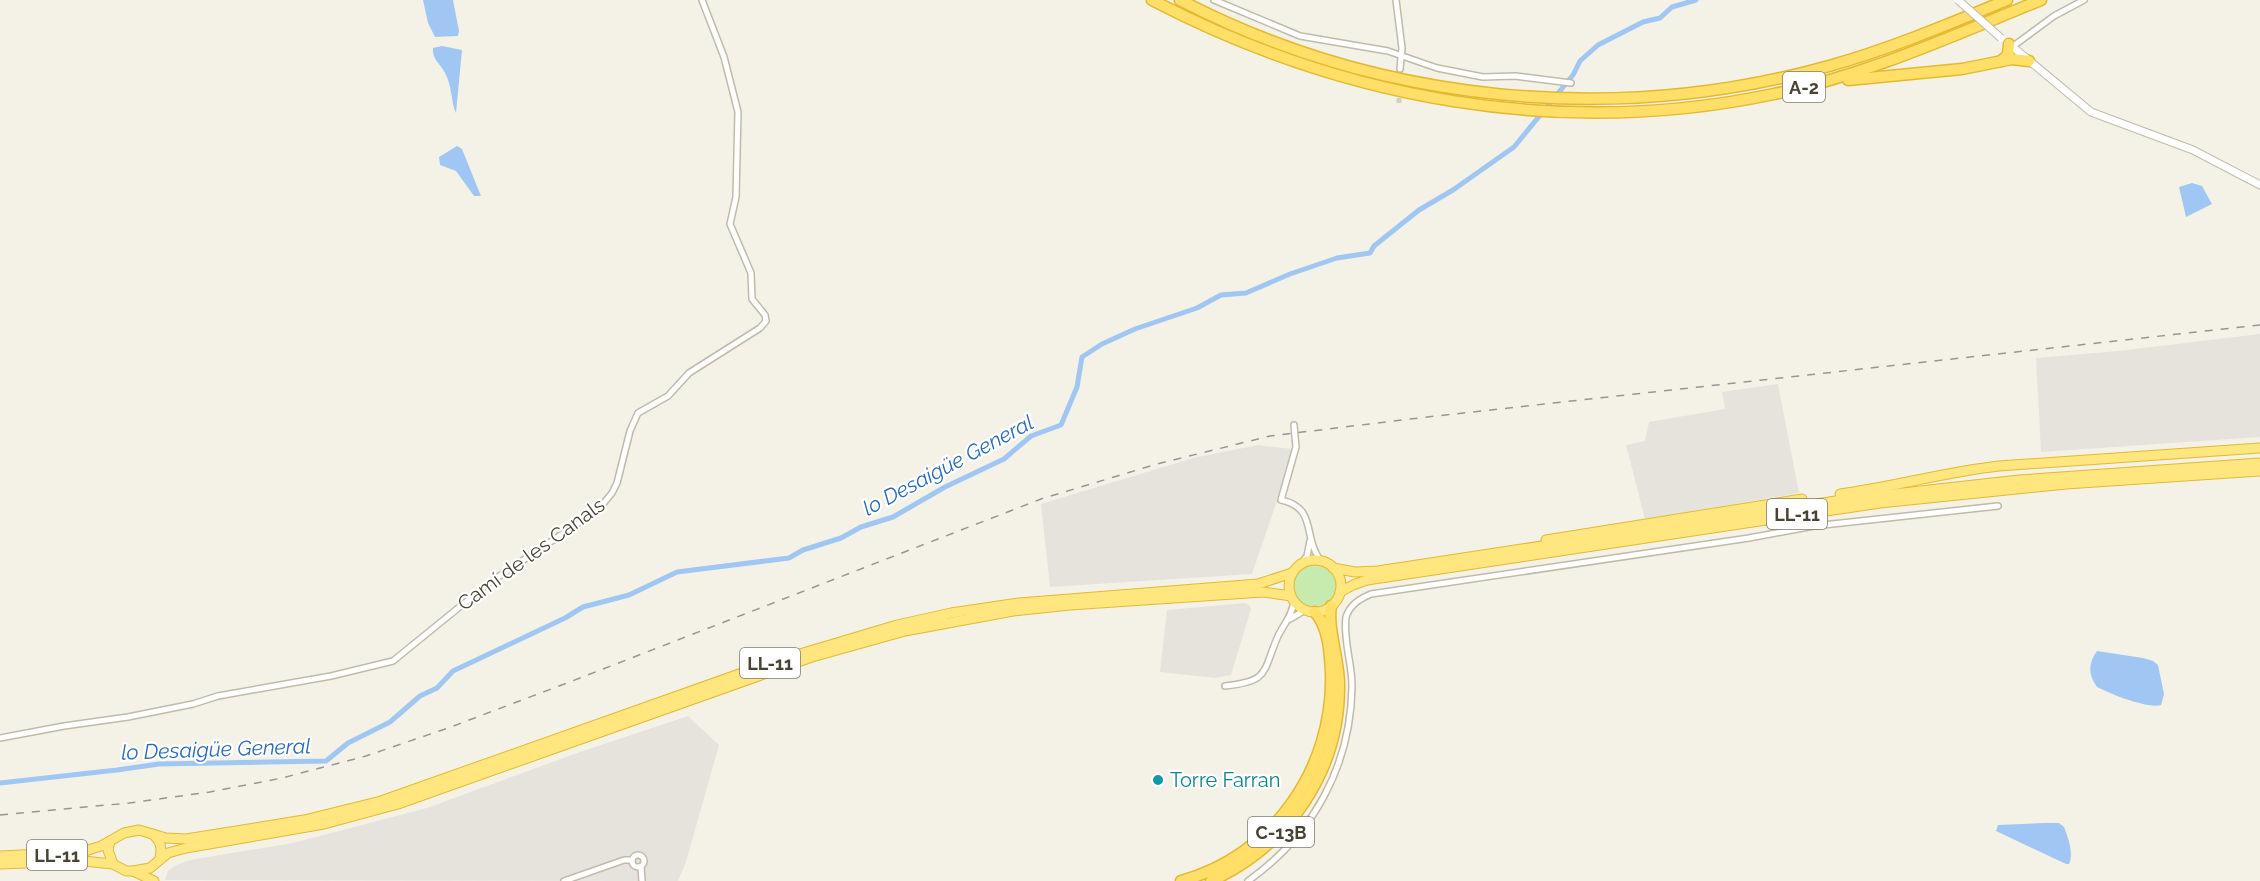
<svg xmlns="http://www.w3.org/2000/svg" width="2260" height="881" font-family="Raleway,sans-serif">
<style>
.industrial{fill:#e6e3dc}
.green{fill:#c7eaae}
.water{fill:#a0c7f4}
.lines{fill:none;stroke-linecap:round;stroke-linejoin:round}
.canal{stroke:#a0c7f4;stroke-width:5}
.minor-tunnel{stroke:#d2cfc3;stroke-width:5;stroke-dasharray:5 2.5;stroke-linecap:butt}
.minor-casing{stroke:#c0bba9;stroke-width:8}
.tertiary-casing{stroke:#c0bba9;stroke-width:9}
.trunk-casing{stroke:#e4b931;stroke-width:11}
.motorway-casing{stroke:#e4b931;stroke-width:13}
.minor{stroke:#fff;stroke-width:5}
.tertiary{stroke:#fff;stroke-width:7}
.trunk{stroke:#ffe67e;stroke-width:9}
.motorway{stroke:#ffdf67;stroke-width:10}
.rail{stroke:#969696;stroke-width:1.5;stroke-dasharray:8 8;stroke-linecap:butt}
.tertiary-bridge-casing{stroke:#c0bba9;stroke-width:9;stroke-linecap:butt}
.tertiary-bridge{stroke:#fff;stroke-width:7}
.culture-dot{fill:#0f9aa8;stroke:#fff;stroke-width:2}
.labels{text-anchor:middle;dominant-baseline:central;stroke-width:4.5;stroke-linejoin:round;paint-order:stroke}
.shield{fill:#fff;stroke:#7f7b72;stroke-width:1.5}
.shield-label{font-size:18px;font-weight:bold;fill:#484335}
.street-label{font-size:20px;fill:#484335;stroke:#fff}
.culture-label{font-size:20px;fill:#0d838f;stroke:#fff;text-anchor:start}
.water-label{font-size:21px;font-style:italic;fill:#296ab9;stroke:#fff}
</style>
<rect width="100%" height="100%" fill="#f4f2e7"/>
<g class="industrial">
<path d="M 2260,334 L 2260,437 L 2041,452 L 2036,358 L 2118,351 Z"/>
<path d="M 1778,384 L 1799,493 L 1645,519 L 1626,445 L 1645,441 L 1649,422 L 1725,409 L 1722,392 Z"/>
<path d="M 1258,445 L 1292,449 L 1279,495 L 1252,574 L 1050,587 L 1041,504 L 1193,458 Z"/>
<path d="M 1245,603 L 1250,606 L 1251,609 L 1231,675 L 1215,678 L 1160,672 L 1167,610 Z"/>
<path d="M 688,716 L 719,745 L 686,862 L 678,881 L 165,880 L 168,871 L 174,866 L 190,860 L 293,843 L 427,808 L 580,752 Z"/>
</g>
<circle class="green" cx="1315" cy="586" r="22"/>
<g class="water">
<path d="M 423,0 L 453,0 L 459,31 L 458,36 L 435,37 L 428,23 Z"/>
<path d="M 442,46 L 462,50 L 456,113 C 451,103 452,85 445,73 C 440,63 432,60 433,48 Z"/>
<path d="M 457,146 L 462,149 L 481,196 L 474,196 L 456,171 L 440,165 L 439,157 Z"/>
<path d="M 2192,183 L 2202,186 L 2212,204 L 2186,217 L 2179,187 Z"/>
<path d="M 2097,651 L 2143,658 L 2153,661 L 2158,665 L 2164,694 L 2161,705 C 2147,709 2111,694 2097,687 C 2088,675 2088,663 2097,651 Z"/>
<path d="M 2044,823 L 2059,823 L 2064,827 C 2068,837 2074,854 2069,864 L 2066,864 L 1996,831 L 1998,825 Z"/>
</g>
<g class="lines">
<path class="canal" d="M 0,783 L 117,770 L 159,764 L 326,761 L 348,743 L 390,722 L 420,696 L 437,688 L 453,671 L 565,618 L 583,607 L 629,595 L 677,572 L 789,558 L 803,550 L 841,538 L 861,527 L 893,517 L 945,487 L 1004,459 L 1031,436 L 1061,425 L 1077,387 L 1082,357 L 1102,344 L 1135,329 L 1197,308 L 1221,295 L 1246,293 L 1290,274 L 1337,258 L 1370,253 L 1374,246 L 1419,210 L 1453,190 L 1514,147 L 1573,75 L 1580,61 L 1598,45 L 1643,22 L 1660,18 L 1672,7 L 1696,0"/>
<path class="minor-tunnel" d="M 1399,103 L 1400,69"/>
<defs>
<g id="minor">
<path d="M 1214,0 L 1300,36 L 1388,51 L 1437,68 L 1483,77 L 1515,76 L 1571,83"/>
<path d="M 1396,0 L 1402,48 L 1400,69"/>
<path d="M 2012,47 L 2054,16 L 2084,0"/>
<path d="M 1294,425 L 1296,447 L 1281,500 C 1318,508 1302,537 1321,561"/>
<path d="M 1299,566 L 1307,556 L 1310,541"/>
<path d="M 1290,619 L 1305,610"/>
<path d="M 1225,686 C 1270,681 1262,673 1278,636 C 1284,624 1292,616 1294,601"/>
<path d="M 0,738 L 64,726 L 128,717 L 193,704 L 218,696 L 331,676 L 393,661 L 489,583 L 583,520 L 603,504 L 612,493 L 617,483 L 630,431 L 638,413 L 668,396 L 689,373 L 760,328 L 766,321 L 765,315 L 752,299 L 751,273 L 730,224 L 736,197 L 738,112 L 724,57 L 702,0"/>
<circle cx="638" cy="861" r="6"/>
<path d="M 641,867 L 642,881"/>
<path d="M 564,881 L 624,860 L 632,860"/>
<path d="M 1248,881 C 1313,835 1351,766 1352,686 C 1352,663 1343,640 1346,617 C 1350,605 1359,599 1371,594 L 1749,538 L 1814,526 L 1998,506"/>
</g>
<path id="tertiary" d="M 2008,43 L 2091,112 L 2193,150 L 2260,185"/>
<g id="trunk">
<path d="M 1840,494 C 1893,487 1945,472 1999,466 L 2260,448"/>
<path d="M 1546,540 L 1802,499"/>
<circle cx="1315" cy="586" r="26"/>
<path d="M 1333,568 L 1355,572 L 1378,571 L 1849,499 L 2019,480 L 2260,463"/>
<path d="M 1340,592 L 1353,585 L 1367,580 L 1880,503 L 2066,484 L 2260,471"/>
<path d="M 153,834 C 161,842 162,847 160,858"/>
<path d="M 110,841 L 108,850 L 113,864"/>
<path d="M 0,856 L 82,852 L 101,846 L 124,833 L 139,830 L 166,838 L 186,839 L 304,820 L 381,801 L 773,662 L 897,625 L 951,613 L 1019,603 L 1258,584 L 1292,573"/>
<path d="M 0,864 L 83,861 L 113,864 L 126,871 L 133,871 L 150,868 L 168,853 L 186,848 L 324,824 L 398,804 L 812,657 L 905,631 L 1013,611 L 1070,605 L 1263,592 L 1291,596"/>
<path d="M 133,871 L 154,881"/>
</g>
<g id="motorway">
<path d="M 1152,0 C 1344,100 1561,139 1774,94 C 1867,75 1954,35 2041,0"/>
<path d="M 1180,0 C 1378,103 1614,126 1829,66 C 1890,49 1949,24 2007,0"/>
<path d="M 2001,61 L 2008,55 L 2009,44"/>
<path d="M 1848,80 L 1962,69 L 2012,59 L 2029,61"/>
<path d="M 1181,881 C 1273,856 1334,768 1331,673 C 1330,653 1329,628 1315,612"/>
<path d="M 1211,881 C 1289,845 1340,771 1339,684 C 1339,660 1327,627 1331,606"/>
</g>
</defs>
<use href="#minor" class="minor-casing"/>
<use href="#tertiary" class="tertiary-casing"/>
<use href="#trunk" class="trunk-casing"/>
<use href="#motorway" class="motorway-casing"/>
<use href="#minor" class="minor"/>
<use href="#tertiary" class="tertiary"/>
<use href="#trunk" class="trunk"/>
<use href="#motorway" class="motorway"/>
<path class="rail" d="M 0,815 L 129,803 L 210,792 L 282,778 L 366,756 L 448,728 L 567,683 L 1041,499 L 1157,464 L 1270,436 L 1427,417 L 2260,325"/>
<defs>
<path id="tertiary-bridge" d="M 1958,0 L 2001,38"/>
</defs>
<use href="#tertiary-bridge" class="tertiary-bridge-casing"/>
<use href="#tertiary-bridge" class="tertiary-bridge"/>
</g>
<circle class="culture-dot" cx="1158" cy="780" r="6"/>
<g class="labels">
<g class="shield">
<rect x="1783" y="72" width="42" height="30" rx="4.5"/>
<rect x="1767" y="499" width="60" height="30" rx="4.5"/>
<rect x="740" y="648" width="60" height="30" rx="4.5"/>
<rect x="1248" y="817" width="66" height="30" rx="4.5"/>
<rect x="27" y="840" width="60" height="30" rx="4.5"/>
</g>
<g class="shield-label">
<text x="1804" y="87">A-2</text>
<text x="1797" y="514">LL-11</text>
<text x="770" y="663">LL-11</text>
<text x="1281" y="832">C-13B</text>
<text x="57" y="855">LL-11</text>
</g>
<g class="street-label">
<text transform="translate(531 554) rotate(-36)">Camí de les Canals</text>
</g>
<g class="culture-label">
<text x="1170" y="780">Torre Farran</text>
</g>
<g class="water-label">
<text transform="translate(948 465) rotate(-28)">lo Desaigüe General</text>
<text transform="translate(216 749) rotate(-2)">lo Desaigüe General</text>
</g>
</g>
</svg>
